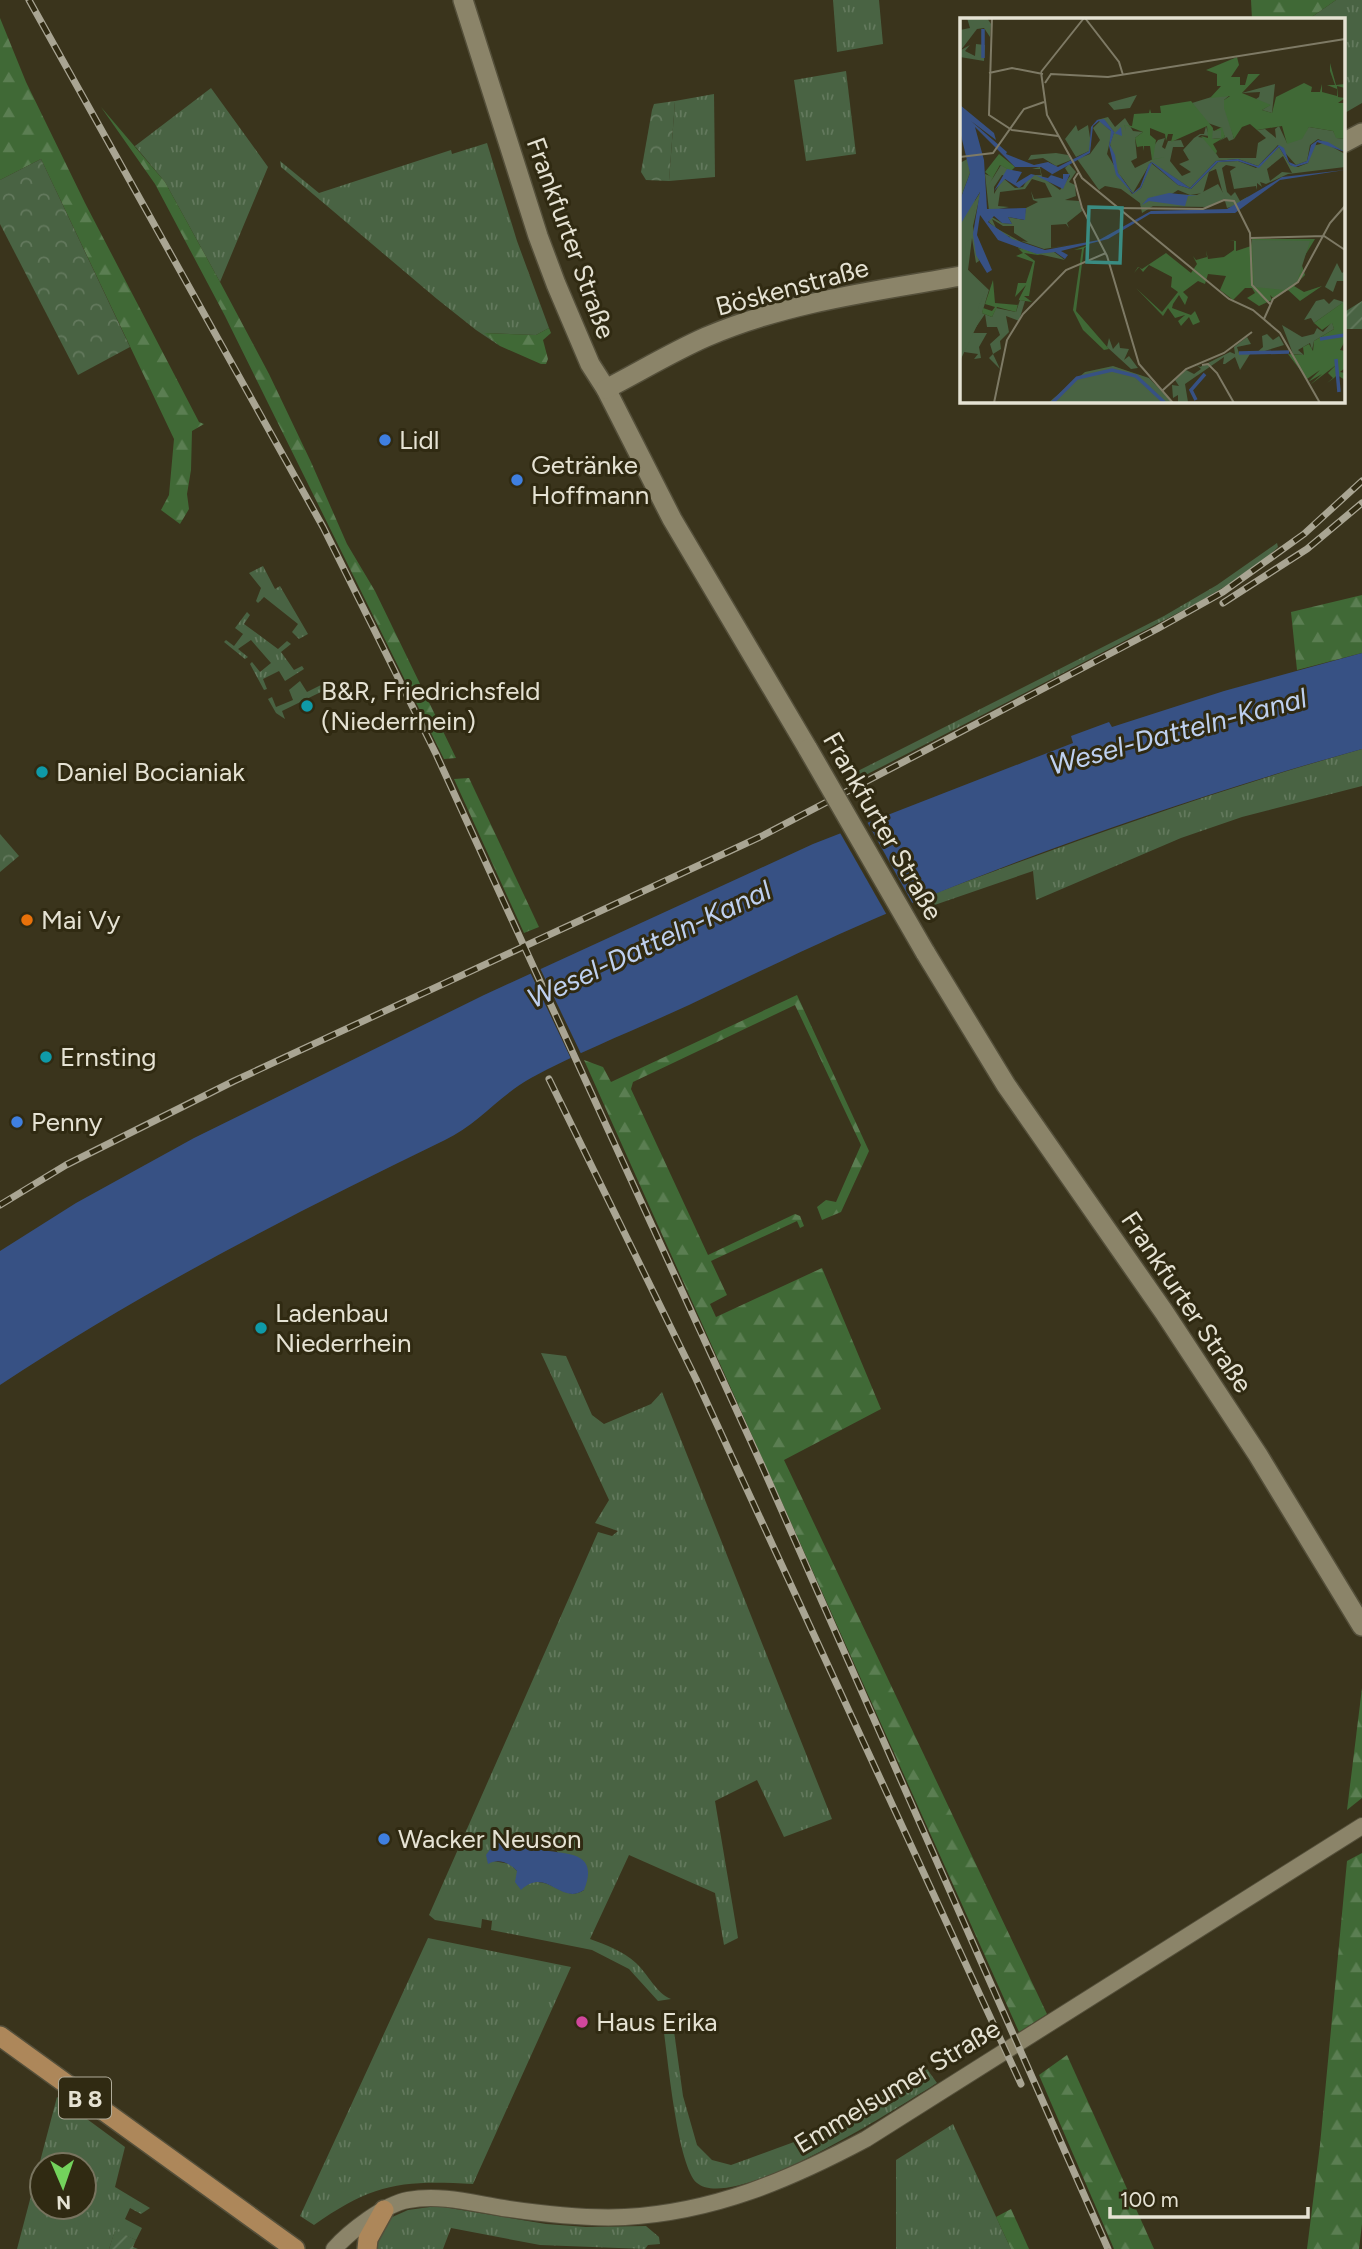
<svg xmlns="http://www.w3.org/2000/svg" width="1362" height="2249" font-family="Figtree,sans-serif">
<style>
.grass{fill:url(#grass-tufts);fill-rule:evenodd}
.forest{fill:url(#forest-firs)}
.park{fill:url(#park-crowns)}
.garden{fill:url(#garden-furrows)}
.water{fill:#375184}
.pier{fill:#3a341c}
.lines{fill:none;stroke-linecap:round;stroke-linejoin:round}
.tertiary-casing{stroke:#544f3a;stroke-width:18}
.secondary-casing{stroke:#544f3a;stroke-width:22}
.primary-casing{stroke:#544f3a;stroke-width:22}
.tertiary{stroke:#8b8469;stroke-width:16}
.secondary{stroke:#8b8469;stroke-width:19}
.primary{stroke:#ad875a;stroke-width:19}
.rail-casing{stroke:#a9a593;stroke-width:7}
.rail{stroke:#302a12;stroke-width:4.5;stroke-dasharray:13;stroke-linecap:butt}
.secondary-bridge-casing{stroke:#544f3a;stroke-width:22;stroke-linecap:butt}
.secondary-bridge{stroke:#8b8469;stroke-width:19}
.shop-dot{fill:#3f7fe0;stroke:#302a12;stroke-width:2.5}
.culture-dot{fill:#0f9aa8;stroke:#302a12;stroke-width:2.5}
.food-dot{fill:#e8710a;stroke:#302a12;stroke-width:2.5}
.hotel-dot{fill:#d1479c;stroke:#302a12;stroke-width:2.5}
.labels{text-anchor:middle;dominant-baseline:central;stroke-width:6;stroke-linejoin:round;paint-order:stroke}
.shield{fill:#302a12;stroke:#afab99;stroke-width:2}
.shield-label{font-size:24px;font-weight:bold;fill:#e5e2d3}
.street-label{font-size:26px;fill:#e5e2d3;stroke:#302a12}
.poi-label{font-size:26px;fill:#e5e2d3;stroke:#302a12;text-anchor:start}
.water-label{font-size:28px;font-style:italic;fill:#bed0ef;stroke:#302a12}
.inset-river{fill:none;stroke:#375184;stroke-width:3.5}
.inset-road{fill:none;stroke:#7e7a65;stroke-width:2}
.view{fill:#3a8c82;fill-opacity:0.15;stroke:#3a8c82;stroke-width:3.5}
.inset-edge{fill:none;stroke:#e5e2d3;stroke-width:3.5}
</style>
<defs>
<pattern id="grass-tufts" width="24" height="20" patternUnits="userSpaceOnUse" patternTransform="scale(1.75)"><rect width="24" height="20" fill="#496343"/><path d="M3 7l-1-3M5 7V3M7 7l1-3M15 17l-1-3M17 17v-4M19 17l1-3" fill="none" stroke="#63795d"/></pattern>
<pattern id="forest-firs" width="22" height="20" patternUnits="userSpaceOnUse" patternTransform="scale(1.75)"><rect width="22" height="20" fill="#406936"/><path d="M5 1l3.5 6h-7zM16 11l3.5 6h-7z" fill="#5b7e52"/></pattern>
<pattern id="park-crowns" width="20" height="18" patternUnits="userSpaceOnUse" patternTransform="scale(1.75)"><rect width="20" height="18" fill="#496343"/><path d="M2 6a3 3 0 1 1 6 0M12 15a3 3 0 1 1 6 0" fill="none" stroke="#63795d"/></pattern>
<pattern id="garden-furrows" width="10" height="10" patternUnits="userSpaceOnUse" patternTransform="scale(1.75)"><rect width="10" height="10" fill="#496343"/><path d="M-1 1l2-2M0 10L10 0M9 11l2-2" fill="none" stroke="#63795d"/></pattern>
</defs>
<rect width="100%" height="100%" fill="#3a341c"/>
<g class="grass">
<path d="M 833,0 L 879,0 L 883,44 L 837,52 Z"/>
<path d="M 1336,0 L 1362,0 L 1362,103 L 1343,114 L 1343,19 L 1309,19 Z"/>
<path d="M 846,71 L 856,154 L 806,161 L 794,80 Z"/>
<path d="M 211,88 L 268,167 L 220,282 L 165,182 L 135,146 Z"/>
<path d="M 714,94 L 715,177 L 669,181 L 675,101 Z"/>
<path d="M 487,143 L 517,241 L 549,328 L 536,335 L 486,333 L 500,346 L 476,330 L 437,299 L 281,167 L 280,161 L 319,193 L 451,150 L 452,154 Z"/>
<path d="M 1277,543 L 1278,547 C 1238,585 1177,613 1128,639 C 1035,688 942,736 848,784 L 844,778 L 1164,616 L 1217,585 Z"/>
<path d="M 263,566 L 275,589 L 280,586 L 308,634 L 299,639 L 292,632 L 298,624 L 264,597 L 258,603 L 256,601 L 261,588 L 249,573 Z"/>
<path d="M 247,612 L 250,615 L 244,624 L 278,649 L 287,641 L 291,644 L 281,652 L 294,670 L 302,666 L 304,669 L 285,681 L 279,671 L 263,679 L 267,689 L 264,690 L 250,664 L 252,662 L 260,672 L 271,663 L 251,640 L 238,649 L 248,657 L 245,659 L 224,642 L 226,640 L 234,646 L 243,634 L 235,628 Z"/>
<path d="M 300,681 L 307,692 L 323,684 L 325,690 L 282,711 L 285,719 L 276,713 L 268,699 L 272,697 L 276,707 L 293,700 L 289,690 Z"/>
<path d="M 1362,749 L 1362,786 L 1242,817 L 1181,838 L 1036,900 L 1033,871 L 920,910 L 915,901 C 1063,845 1210,792 1362,749 Z"/>
<path d="M 541,1353 L 566,1356 L 592,1415 L 604,1424 L 651,1404 L 662,1392 L 832,1819 L 784,1837 L 757,1780 L 715,1801 L 738,1938 L 724,1945 L 715,1893 L 629,1855 L 590,1939 C 606,1945 623,1951 636,1963 C 648,1974 656,1993 671,1999 L 658,2001 L 629,1969 L 592,1950 L 491,1930 L 492,1921 L 482,1919 L 481,1928 L 435,1920 L 429,1915 L 598,1532 L 612,1536 L 618,1531 L 595,1523 L 609,1500 ZM 530,1846 L 556,1850 L 584,1890 C 564,1903 554,1877 529,1883 L 510,1864 L 493,1861 Z"/>
<path d="M 428,1938 L 571,1967 L 473,2184 C 403,2180 373,2183 314,2225 L 300,2216 Z"/>
<path d="M 677,2015 L 673,2024 L 683,2096 L 697,2145 L 712,2160 L 731,2165 L 824,2131 L 859,2112 L 927,2069 L 937,2083 C 900,2106 734,2214 697,2183 C 678,2167 668,2061 664,2033 L 665,2025 Z"/>
<path d="M 57,2097 L 125,2147 L 115,2187 L 150,2208 L 141,2214 L 130,2208 L 125,2219 L 142,2228 L 136,2240 L 115,2231 L 109,2249 L 17,2249 ZM 42,2165 L 84,2165 L 84,2207 L 42,2207 Z"/>
<path d="M 953,2124 L 1011,2249 L 896,2249 L 896,2160 Z"/>
<path d="M 437,2206 L 546,2224 L 586,2227 L 646,2226 L 659,2237 L 660,2244 L 648,2245 L 645,2249 L 540,2245 L 451,2228 L 443,2249 L 372,2249 L 390,2218 L 408,2210 Z"/>
</g>
<g class="forest">
<path d="M 1251,0 L 1336,0 L 1309,19 L 1252,19 Z"/>
<path d="M 0,18 L 26,82 L 85,203 L 199,422 L 204,424 L 192,431 L 191,470 L 187,494 L 189,509 L 180,524 L 161,510 L 169,495 L 174,439 L 41,159 L 0,180 Z"/>
<path d="M 101,107 L 165,182 L 220,282 L 269,374 L 311,462 L 347,544 L 375,591 L 456,758 L 444,759 L 225,316 L 155,184 Z"/>
<path d="M 549,328 L 551,333 L 543,340 L 548,359 L 546,364 L 541,364 L 500,346 L 484,333 L 536,335 Z"/>
<path d="M 1362,595 L 1362,653 L 1297,670 L 1291,612 Z"/>
<path d="M 469,778 L 539,927 L 524,933 L 454,779 Z"/>
<path d="M 797,995 L 869,1151 L 841,1212 L 822,1220 L 817,1207 L 826,1200 L 836,1202 L 861,1145 L 795,1005 L 633,1082 L 631,1089 L 708,1255 L 795,1214 L 800,1216 L 804,1226 L 800,1228 L 797,1221 L 711,1261 L 727,1295 L 710,1304 L 716,1317 L 822,1268 L 881,1409 L 784,1460 L 1047,2014 L 1019,2032 L 584,1060 L 603,1067 L 611,1082 Z"/>
<path d="M 1362,1688 L 1362,1798 L 1347,1810 Z"/>
<path d="M 1362,1853 L 1362,2224 L 1359,2249 L 1307,2249 L 1320,2145 L 1347,1861 Z"/>
<path d="M 1067,2055 L 1154,2249 L 1114,2249 L 1039,2075 Z"/>
<path d="M 1011,2209 L 1029,2249 L 1011,2249 L 996,2217 Z"/>
</g>
<g class="park">
<path d="M 675,101 L 669,181 L 646,180 L 641,172 L 652,110 L 654,104 Z"/>
<path d="M 41,159 L 130,347 L 78,375 L 0,224 L 0,180 Z"/>
<path d="M 0,834 L 19,856 L 0,872 Z"/>
</g>
<g class="garden">
<path d="M 1362,301 L 1362,329 L 1343,329 L 1343,306 L 1346,311 Z"/>
<path d="M 115,2230 L 136,2240 L 133,2247 L 138,2249 L 109,2249 Z"/>
</g>
<g class="water">
<path d="M 1362,653 L 1362,749 C 1211,791 1063,842 917,901 C 840,932 765,969 689,1005 C 637,1029 581,1051 531,1078 C 500,1095 477,1125 445,1140 C 292,1214 142,1291 0,1385 L 0,1251 L 76,1203 L 194,1138 L 484,995 L 813,844 L 1073,743 L 1071,736 L 1109,722 L 1112,727 L 1224,691 Z"/>
<path d="M 506,1837 C 518,1838 526,1846 537,1849 C 561,1855 601,1848 584,1890 C 560,1906 547,1866 521,1890 L 515,1882 L 517,1871 C 510,1863 498,1858 488,1864 L 486,1855 L 494,1844 Z"/>
</g>
<g class="pier">
<path d="M 866,820 L 914,906 L 888,917 L 839,831 Z"/>
<path d="M 539,966 L 583,1058 L 573,1063 L 529,970 Z"/>
</g>
<g class="lines">
<defs>
<path id="tertiary" d="M 334,2249 C 349,2232 385,2204 408,2200 C 440,2194 472,2203 503,2208 C 543,2214 585,2219 625,2217 C 714,2212 789,2180 866,2139 L 1362,1826"/>
<g id="secondary">
<path d="M 463,0 L 538,236 L 556,284 L 590,364 L 606,389 L 672,519 L 808,749"/>
<path d="M 1343,143 L 1362,133"/>
<path d="M 606,389 C 639,372 672,352 706,337 C 787,302 876,291 961,276"/>
<path d="M 925,952 L 1006,1085 L 1164,1312 L 1258,1455 L 1362,1626"/>
</g>
<g id="primary">
<path d="M 0,2036 L 295,2249"/>
<path d="M 367,2249 L 368,2239 L 384,2210"/>
</g>
</defs>
<use href="#tertiary" class="tertiary-casing"/>
<use href="#secondary" class="secondary-casing"/>
<use href="#primary" class="primary-casing"/>
<use href="#tertiary" class="tertiary"/>
<use href="#secondary" class="secondary"/>
<use href="#primary" class="primary"/>
<defs>
<g id="rail">
<path d="M 29,0 L 323,527 L 436,754 L 763,1468 L 1108,2249"/>
<path d="M 1223,603 L 1307,549 L 1362,503"/>
<path d="M 549,1079 L 696,1379 L 1021,2084"/>
<path d="M 0,1205 L 66,1165 L 234,1081 L 762,836 L 1157,629 L 1223,592 L 1304,534 L 1362,481"/>
</g>
</defs>
<use href="#rail" class="rail-casing"/>
<use href="#rail" class="rail"/>
<defs>
<path id="secondary-bridge" d="M 808,749 L 925,952"/>
</defs>
<use href="#secondary-bridge" class="secondary-bridge-casing"/>
<use href="#secondary-bridge" class="secondary-bridge"/>
</g>
<g class="shop-dot">
<circle cx="385" cy="440" r="7"/>
<circle cx="517" cy="480" r="7"/>
<circle cx="17" cy="1122" r="7"/>
<circle cx="384" cy="1839" r="7"/>
</g>
<g class="culture-dot">
<circle cx="307" cy="706" r="7"/>
<circle cx="42" cy="772" r="7"/>
<circle cx="46" cy="1057" r="7"/>
<circle cx="261" cy="1328" r="7"/>
</g>
<circle class="food-dot" cx="27" cy="920" r="7"/>
<circle class="hotel-dot" cx="582" cy="2022" r="7"/>
<g class="labels">
<rect class="shield" x="59" y="2077.5" width="52" height="41" rx="5"/>
<g class="shield-label">
<text x="85" y="2098">B 8</text>
</g>
<g class="street-label">
<text transform="translate(571 238) rotate(70)">Frankfurter Straße</text>
<text transform="translate(792 287) rotate(-15)">Böskenstraße</text>
<text transform="translate(883 826) rotate(60)">Frankfurter Straße</text>
<text transform="translate(1187 1302) rotate(56)">Frankfurter Straße</text>
<text transform="translate(897 2086) rotate(-31)">Emmelsumer Straße</text>
</g>
<g class="poi-label">
<text x="399" y="440">Lidl</text>
<text x="531" y="465">Getränke<tspan x="531" dy="30">Hoffmann</tspan></text>
<text x="321" y="691">B&amp;R, Friedrichsfeld<tspan x="321" dy="30">(Niederrhein)</tspan></text>
<text x="56" y="772">Daniel Bocianiak</text>
<text x="41" y="920">Mai Vy</text>
<text x="60" y="1057">Ernsting</text>
<text x="31" y="1122">Penny</text>
<text x="275" y="1313">Ladenbau<tspan x="275" dy="30">Niederrhein</tspan></text>
<text x="398" y="1839">Wacker Neuson</text>
<text x="596" y="2022">Haus Erika</text>
</g>
<g class="water-label">
<text transform="translate(1178 731) rotate(-15)">Wesel-Datteln-Kanal</text>
<text transform="translate(649 944) rotate(-25)">Wesel-Datteln-Kanal</text>
</g>
</g>
<g transform="translate(960 18)">
<rect width="385" height="385" fill="#3a341c"/>
<path d="M 7,0 L 27,0 L 31,6 L 30,19 L 24,10 L 17,11 L 1,32 L 10,27 L 5,33 L 15,38 L 16,26 L 25,27 L 24,43 L 0,39 L 0,12 L 10,10 ZM 315,66 L 312,95 L 302,92 L 310,87 L 293,83 L 299,79 L 300,74 L 282,75 ZM 258,77 L 270,77 L 264,82 L 274,121 L 269,123 L 267,119 L 259,123 L 265,119 L 262,112 L 261,120 L 252,121 L 252,111 L 254,113 L 262,110 L 245,104 L 232,85 ZM 148,99 L 155,109 L 165,100 L 173,113 L 183,114 L 175,120 L 177,140 L 171,143 L 175,150 L 193,141 L 191,132 L 198,122 L 205,120 L 202,129 L 205,131 L 208,123 L 221,122 L 224,129 L 213,129 L 210,143 L 222,158 L 231,154 L 219,146 L 229,142 L 223,132 L 234,120 L 240,116 L 244,116 L 246,108 L 249,118 L 241,117 L 238,119 L 246,120 L 259,140 L 296,140 L 298,125 L 306,120 L 297,112 L 305,111 L 316,120 L 315,111 L 319,108 L 327,125 L 349,109 L 373,113 L 377,120 L 385,121 L 385,134 L 358,121 L 350,127 L 347,143 L 336,147 L 318,127 L 298,148 L 278,141 L 256,143 L 230,170 L 191,144 L 173,175 L 156,151 L 150,126 L 154,114 L 145,103 L 137,102 ZM 140,103 L 152,114 L 147,136 L 172,176 L 181,170 L 191,145 L 218,167 L 231,171 L 258,144 L 278,143 L 296,150 L 319,129 L 330,147 L 338,149 L 348,145 L 352,128 L 365,125 L 385,136 L 385,149 L 328,156 L 306,166 L 300,164 L 302,169 L 297,165 L 297,172 L 296,168 L 274,171 L 270,153 L 276,149 L 266,147 L 262,150 L 267,174 L 271,178 L 275,174 L 280,183 L 289,178 L 278,187 L 267,190 L 256,151 L 249,154 L 243,175 L 230,177 L 218,172 L 182,195 L 180,185 L 161,171 L 145,168 L 139,172 L 117,141 L 130,136 L 140,122 L 133,110 ZM 323,138 L 332,155 L 322,154 L 310,163 L 307,151 ZM 116,107 L 118,113 L 128,107 L 131,126 L 129,133 L 116,139 L 105,121 ZM 96,135 L 108,137 L 111,142 L 96,148 L 83,140 L 68,142 L 71,137 ZM 9,140 L 10,155 L 0,182 L 0,145 ZM 109,146 L 116,154 L 109,164 L 115,167 L 116,178 L 105,182 L 119,183 L 122,193 L 107,205 L 109,210 L 106,206 L 91,207 L 91,230 L 139,222 L 84,231 L 61,223 L 68,224 L 54,215 L 54,208 L 43,208 L 32,201 L 36,210 L 61,224 L 65,230 L 94,234 L 105,242 L 65,233 L 48,224 L 50,219 L 41,215 L 29,204 L 30,198 L 42,205 L 52,206 L 48,199 L 64,202 L 66,190 L 78,184 L 73,182 L 71,173 L 74,181 L 92,179 L 85,165 L 72,161 L 65,171 L 40,174 L 38,188 L 49,189 L 29,193 L 25,156 L 33,159 L 31,163 L 41,147 L 48,151 L 51,153 L 49,158 L 42,157 L 34,169 L 34,176 L 43,160 L 55,170 L 63,169 L 70,157 L 81,157 L 80,151 L 72,151 L 80,149 L 82,159 L 100,172 L 110,158 L 105,150 ZM 21,173 L 13,208 L 19,243 L 16,245 L 12,220 L 8,252 L 29,272 L 22,295 L 32,299 L 36,290 L 56,294 L 60,282 L 65,283 L 59,303 L 46,298 L 49,314 L 40,323 L 41,331 L 33,336 L 40,351 L 29,340 L 33,336 L 30,326 L 40,317 L 37,309 L 27,309 L 25,296 L 12,315 L 27,315 L 19,329 L 21,340 L 14,341 L 18,336 L 4,334 L 7,256 L 0,207 ZM 377,245 L 382,255 L 385,253 L 385,263 L 377,263 L 373,274 L 365,269 ZM 364,281 L 369,286 L 374,281 L 384,284 L 354,305 L 351,300 L 344,302 L 356,283 ZM 372,304 L 374,311 L 354,323 L 352,332 L 350,325 L 338,332 L 344,337 L 333,336 L 322,307 L 342,319 L 354,316 L 357,310 L 363,314 ZM 307,316 L 313,322 L 319,318 L 324,327 L 295,336 L 303,329 L 302,318 ZM 287,319 L 291,326 L 277,329 L 279,335 L 290,336 L 280,352 L 275,339 L 265,346 L 263,346 L 264,339 L 225,366 L 228,384 L 218,385 L 218,377 L 213,380 L 212,367 L 219,368 L 215,362 L 226,352 L 234,356 L 241,351 L 236,346 L 240,349 L 270,334 L 275,336 L 274,329 ZM 149,320 L 153,331 L 159,324 L 160,330 L 169,331 L 164,342 L 169,338 L 178,350 L 171,351 L 147,329 Z" fill="#496343" fill-rule="evenodd"/>
<path d="M 277,39 L 279,47 L 271,59 L 280,59 L 280,67 L 285,67 L 288,56 L 300,56 L 282,75 L 311,87 L 302,92 L 312,95 L 316,79 L 344,65 L 352,69 L 351,74 L 360,74 L 362,66 L 362,74 L 377,78 L 377,71 L 367,67 L 375,67 L 370,53 L 370,45 L 376,67 L 385,66 L 385,70 L 377,68 L 378,79 L 385,80 L 378,85 L 385,85 L 385,121 L 376,120 L 373,113 L 349,109 L 342,121 L 327,126 L 322,108 L 297,112 L 290,106 L 282,109 L 274,121 L 264,90 L 264,82 L 270,78 L 250,80 L 261,68 L 257,68 L 257,56 L 246,52 ZM 231,83 L 253,110 L 252,121 L 261,120 L 261,112 L 254,113 L 262,109 L 265,119 L 253,126 L 257,133 L 256,136 L 241,118 L 248,120 L 247,108 L 211,124 L 213,116 L 208,116 L 206,123 L 205,116 L 190,110 L 190,117 L 196,122 L 193,141 L 205,139 L 192,142 L 190,128 L 184,128 L 184,133 L 183,128 L 177,129 L 175,120 L 183,114 L 165,107 L 166,113 L 164,107 L 172,108 L 174,96 L 189,95 L 190,91 L 191,95 L 201,95 L 200,88 ZM 39,136 L 55,149 L 51,153 L 40,147 L 28,168 L 32,160 L 25,154 ZM 292,221 L 355,221 L 341,244 L 345,257 L 334,268 L 344,274 L 362,268 L 340,283 L 328,272 L 313,280 L 310,277 L 312,282 L 299,288 L 287,280 L 295,275 L 292,270 L 285,270 L 273,282 L 260,272 L 266,258 L 248,256 L 245,266 L 238,263 L 223,274 L 228,279 L 225,287 L 219,277 L 213,286 L 212,290 L 231,297 L 235,293 L 240,304 L 233,307 L 229,299 L 221,308 L 218,303 L 225,297 L 215,300 L 208,290 L 203,298 L 176,270 L 202,294 L 218,274 L 211,269 L 212,259 L 189,247 L 183,254 L 179,249 L 174,255 L 178,249 L 182,251 L 206,235 L 231,255 L 237,246 L 233,238 L 236,242 L 247,239 L 246,232 L 248,241 L 264,239 L 274,232 L 274,223 L 269,222 L 276,223 L 276,233 L 291,228 ZM 129,227 L 124,230 L 116,293 L 149,331 L 144,332 L 123,312 L 113,292 L 122,231 L 114,232 ZM 58,230 L 78,236 L 90,234 L 78,237 L 64,235 L 75,243 L 69,278 L 64,278 L 72,284 L 59,282 L 56,294 L 37,289 L 32,299 L 22,295 L 23,290 L 32,293 L 35,289 L 25,286 L 33,262 L 35,285 L 58,287 L 59,281 L 66,267 L 55,279 L 58,265 L 66,265 L 73,244 L 56,238 L 63,235 ZM 385,283 L 385,323 L 380,332 L 385,333 L 385,350 L 380,354 L 385,355 L 385,362 L 377,357 L 374,360 L 367,365 L 373,360 L 368,355 L 376,347 L 350,367 L 362,356 L 348,364 L 360,352 L 347,361 L 328,336 L 344,337 L 343,329 L 349,326 L 353,333 L 354,323 L 374,311 L 372,305 L 362,312 L 354,305 Z" fill="#406936"/>
<path d="M 177,77 L 170,90 L 154,92 L 148,85 ZM 258,166 L 266,180 L 249,189 L 180,188 L 195,176 L 237,177 ZM 15,181 L 12,220 L 5,225 L 8,252 L 26,271 L 17,293 L 22,297 L 0,343 L 0,200 ZM 292,222 L 350,223 L 337,264 L 324,272 L 294,269 ZM 153,348 L 189,360 L 213,385 L 88,385 L 125,354 Z" fill="#496343"/>
<path d="M 0,87 L 34,115 L 36,122 L 11,103 L 47,134 L 46,136 L 74,147 L 88,144 L 98,149 L 129,133 L 131,109 L 137,102 L 144,101 L 155,115 L 161,109 L 162,118 L 154,115 L 150,127 L 155,137 L 158,155 L 173,175 L 180,169 L 189,146 L 192,144 L 230,170 L 256,143 L 278,141 L 298,148 L 319,127 L 324,130 L 329,144 L 336,147 L 347,143 L 351,127 L 358,122 L 368,124 L 385,134 L 357,124 L 348,145 L 335,149 L 330,147 L 319,129 L 299,150 L 278,143 L 258,144 L 231,171 L 218,167 L 192,145 L 181,170 L 173,176 L 156,157 L 149,128 L 151,113 L 139,103 L 133,108 L 130,135 L 91,157 L 103,161 L 103,156 L 110,156 L 103,171 L 75,157 L 59,170 L 45,161 L 34,173 L 47,151 L 62,154 L 56,165 L 71,156 L 88,160 L 92,156 L 81,149 L 55,149 L 15,109 L 24,142 L 27,191 L 66,190 L 65,202 L 48,199 L 52,206 L 42,205 L 34,198 L 28,204 L 52,221 L 85,232 L 139,222 L 191,193 L 267,191 L 322,159 L 385,152 L 320,162 L 275,195 L 190,196 L 148,221 L 101,233 L 108,237 L 105,241 L 95,234 L 77,236 L 38,222 L 20,197 L 17,217 L 32,252 L 27,255 L 16,237 L 13,216 L 20,174 L 0,207 L 0,182 L 10,155 L 0,113 ZM 209,175 L 237,178 L 228,178 L 225,188 L 189,183 L 182,187 L 188,180 Z" fill="#375184"/>
<path class="inset-river" d="M 23,40 L 23,11M 360,321 L 385,317M 279,335 L 329,334M 376,341 L 379,374M 236,382 L 231,372 L 245,356M 92,385 L 117,360 L 152,352 L 176,358 L 205,385"/>
<path class="inset-road" d="M 32,0 L 29,97 L 52,112 L 98,118M 125,0 L 159,44 L 163,57M 81,54 L 87,97 L 122,160 L 269,281 L 293,292 L 320,315 L 360,385M 81,54 L 124,0M 29,55 L 52,50 L 83,56M 85,65 L 91,56 L 148,59 L 385,21M 0,139 L 33,135 L 64,91 L 84,84M 118,155 L 114,161 L 122,190 L 147,238 L 179,346 L 213,385M 155,190 L 243,191 L 264,182 L 274,183 L 290,215 L 292,267 L 310,286M 291,220 L 364,218 L 385,232M 304,301 L 313,281 L 338,264 L 370,205 L 385,188M 242,347 L 248,346 L 257,355 L 274,385M 203,372 L 226,351 L 264,335 L 292,314M 34,385 L 47,322 L 63,296 L 106,252 L 146,235"/>
<path class="view" d="M 129,189 L 162,190 L 160,245 L 127,244 Z"/>
<rect width="385" height="385" class="inset-edge"/>
</g>
<g transform="translate(63 2186) rotate(178)"><circle r="33" fill="#302a12" stroke="#78745f" stroke-width="2"/>
<path d="M0-5L12 26L0 18L-12 26Z" fill="#73d25c"/>
<text y="-10" font-size="19" font-weight="bold" text-anchor="middle" fill="#e5e2d3">N</text>
</g>
<path d="M1110 2207v10h198v-10" fill="none" stroke="#e5e2d3" stroke-width="3.5"/>
<text x="1120" y="2207" font-size="21" fill="#e5e2d3" stroke="#302a12" stroke-width="5" paint-order="stroke">100 m</text>
</svg>
